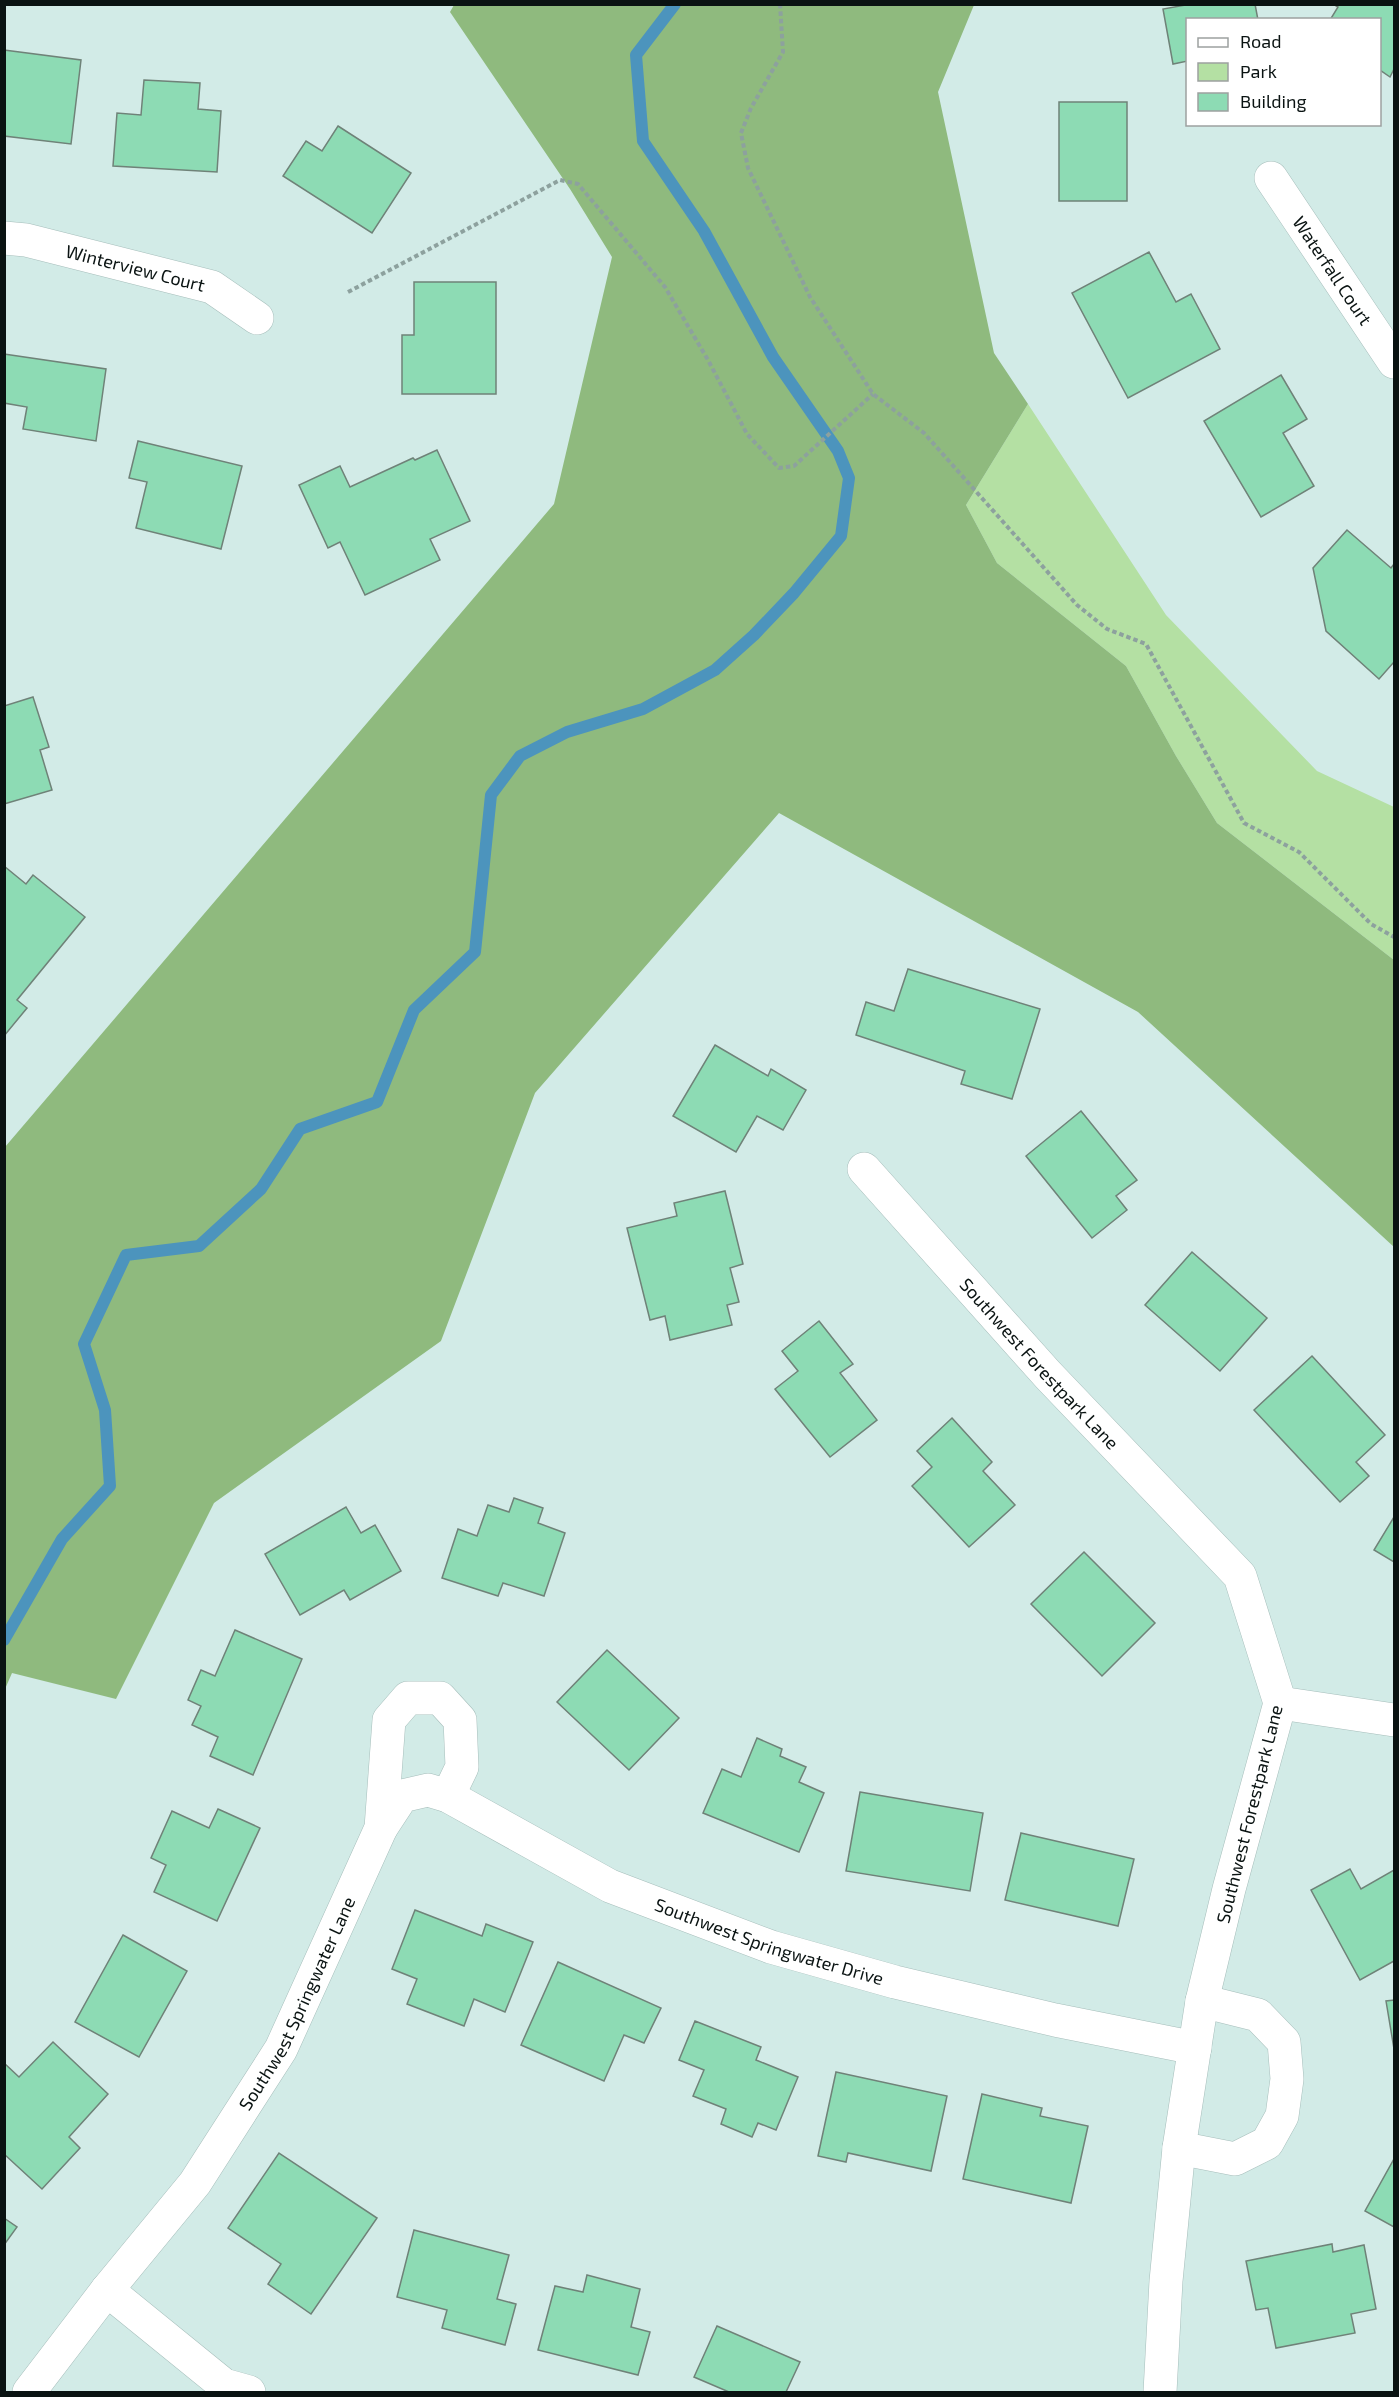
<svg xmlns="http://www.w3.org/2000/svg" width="1399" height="2397" font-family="'Exo 2',sans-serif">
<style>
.green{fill:#b4e0a3}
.forest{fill:#8fba7e}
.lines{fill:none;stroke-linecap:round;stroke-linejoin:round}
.stream{stroke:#4c94bd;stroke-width:12}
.building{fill:#8ddbb4;stroke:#6f8278;stroke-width:1.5}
.minor-casing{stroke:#a6bebb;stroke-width:34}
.path{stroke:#8da19e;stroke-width:4;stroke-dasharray:4.5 3;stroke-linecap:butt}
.minor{stroke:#fff;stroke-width:33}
.labels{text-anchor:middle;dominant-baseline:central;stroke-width:4.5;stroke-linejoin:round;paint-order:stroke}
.street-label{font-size:18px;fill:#0a1312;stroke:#fff}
</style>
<rect width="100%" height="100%" fill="#d2ebe7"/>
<path class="green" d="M 1028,404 L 1166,615 L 1317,771 L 1394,807 L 1394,960 L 1217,823 L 1176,756 L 1126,666 L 997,563 L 966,505 Z"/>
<path class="forest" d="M 454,5 L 974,5 L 938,92 L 994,353 L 1028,404 L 966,505 L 997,563 L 1126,666 L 1176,756 L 1217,823 L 1394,960 L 1394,1247 L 1138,1012 L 779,813 L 535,1093 L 441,1341 L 214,1503 L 116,1699 L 12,1673 L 5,1689 L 5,1147 L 554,504 L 612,257 L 570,189 L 450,12 Z"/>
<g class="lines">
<path class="stream" d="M 4,1640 L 62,1539 L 110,1486 L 105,1410 L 84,1344 L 126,1255 L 199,1246 L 261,1189 L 300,1129 L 377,1102 L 414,1010 L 475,952 L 491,795 L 520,756 L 567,732 L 643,709 L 715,670 L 754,635 L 794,593 L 841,536 L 849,478 L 838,451 L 773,357 L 704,231 L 643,141 L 636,55 L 675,4"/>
</g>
<g class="building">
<path d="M 1191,4 L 1255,4 L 1258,20 L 1188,20 L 1188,61 L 1173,64 L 1163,9 Z"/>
<path d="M 1333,4 L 1394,4 L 1394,69 L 1390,77 L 1380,70 L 1380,20 L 1330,20 L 1338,7 Z"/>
<path d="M 4,50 L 81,60 L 71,144 L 4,136 Z"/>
<path d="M 144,80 L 200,83 L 198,109 L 221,111 L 217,172 L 113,166 L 117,113 L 141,115 Z"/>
<rect x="1059" y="102" width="68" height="99"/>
<path d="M 338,126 L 411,173 L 372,233 L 283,176 L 306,141 L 322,151 Z"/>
<path d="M 1149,252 L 1176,302 L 1191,294 L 1220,349 L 1128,398 L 1072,293 Z"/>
<path d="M 414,282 L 496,282 L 496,394 L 402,394 L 402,335 L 414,335 Z"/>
<path d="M 4,354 L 106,369 L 96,441 L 23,429 L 27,407 L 4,403 Z"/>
<path d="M 1281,375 L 1307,419 L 1283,433 L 1314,486 L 1261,517 L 1204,421 Z"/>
<path d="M 138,441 L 242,466 L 221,549 L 136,528 L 147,482 L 129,478 Z"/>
<path d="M 437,450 L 470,521 L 430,539 L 440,560 L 365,595 L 340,542 L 328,548 L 299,485 L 340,466 L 350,487 L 413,458 L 415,460 Z"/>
<path d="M 1347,530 L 1391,568 L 1394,564 L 1394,662 L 1379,679 L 1326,631 L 1313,568 Z"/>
<path d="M 33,697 L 49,747 L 40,750 L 52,790 L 4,804 L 4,706 Z"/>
<path d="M 4,866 L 26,884 L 33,875 L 85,917 L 17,1000 L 27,1008 L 4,1036 Z"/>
<path d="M 908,969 L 1040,1009 L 1012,1099 L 961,1084 L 965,1071 L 856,1035 L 866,1002 L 894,1011 Z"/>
<path d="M 715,1045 L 768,1076 L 771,1069 L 806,1090 L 783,1130 L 757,1116 L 736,1152 L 673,1116 Z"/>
<path d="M 1081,1111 L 1137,1180 L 1116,1196 L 1127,1210 L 1092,1238 L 1026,1156 Z"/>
<path d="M 725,1191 L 743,1264 L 730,1268 L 739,1302 L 727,1305 L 732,1325 L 670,1340 L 665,1316 L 650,1320 L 627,1228 L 677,1216 L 674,1203 Z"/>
<path d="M 1192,1252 L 1267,1318 L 1220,1371 L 1145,1305 Z"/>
<path d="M 819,1321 L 853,1364 L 840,1373 L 877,1420 L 830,1457 L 775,1389 L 798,1371 L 782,1351 Z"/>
<path d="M 1312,1356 L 1385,1435 L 1356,1462 L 1369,1476 L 1340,1502 L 1254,1410 Z"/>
<path d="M 952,1418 L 992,1462 L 983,1471 L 1015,1505 L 969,1547 L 912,1486 L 932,1467 L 917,1451 Z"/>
<path d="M 514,1498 L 543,1508 L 538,1523 L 565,1533 L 544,1596 L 503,1583 L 498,1596 L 442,1578 L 458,1529 L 477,1536 L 488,1505 L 509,1512 Z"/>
<path d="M 346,1507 L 361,1533 L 375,1525 L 401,1571 L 350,1600 L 344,1590 L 300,1615 L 265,1554 Z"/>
<path d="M 1394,1517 L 1394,1562 L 1374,1550 Z"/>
<path d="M 1084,1552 L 1155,1623 L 1102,1676 L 1031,1604 Z"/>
<path d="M 235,1630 L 302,1659 L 253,1775 L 210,1756 L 218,1737 L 192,1725 L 201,1706 L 188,1700 L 201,1670 L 215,1676 Z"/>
<path d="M 607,1650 L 679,1718 L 629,1770 L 557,1702 Z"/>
<path d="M 757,1738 L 782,1749 L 780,1756 L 806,1767 L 799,1782 L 824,1793 L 799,1852 L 703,1813 L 722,1769 L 741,1777 Z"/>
<path d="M 860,1792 L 983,1813 L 970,1891 L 846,1871 Z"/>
<path d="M 218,1809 L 260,1828 L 217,1921 L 154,1892 L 166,1865 L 151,1858 L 172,1811 L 209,1828 Z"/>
<path d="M 1021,1833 L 1134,1859 L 1118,1926 L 1005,1900 Z"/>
<path d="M 1350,1869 L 1361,1889 L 1394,1870 L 1394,1961 L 1360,1980 L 1311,1890 Z"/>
<path d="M 415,1910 L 482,1936 L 486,1924 L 533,1942 L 505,2012 L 474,1999 L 464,2026 L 407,2004 L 417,1979 L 392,1969 Z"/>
<path d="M 123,1935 L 187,1971 L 139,2057 L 75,2022 Z"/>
<path d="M 558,1962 L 661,2008 L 644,2043 L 624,2035 L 604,2081 L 521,2045 Z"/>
<path d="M 1394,2000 L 1394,2049 L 1386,2001 Z"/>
<path d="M 695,2021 L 761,2047 L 756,2060 L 798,2077 L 776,2130 L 758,2123 L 752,2137 L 721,2124 L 726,2109 L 693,2096 L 704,2070 L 679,2060 Z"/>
<path d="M 53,2042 L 108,2094 L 69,2137 L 80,2148 L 42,2189 L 4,2154 L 4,2063 L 19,2077 Z"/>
<path d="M 836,2072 L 947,2096 L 931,2171 L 848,2153 L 846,2162 L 818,2156 Z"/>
<path d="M 982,2094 L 1042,2108 L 1040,2116 L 1088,2126 L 1071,2203 L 963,2179 Z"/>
<path d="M 279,2153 L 377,2218 L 311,2314 L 268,2284 L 281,2264 L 228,2228 Z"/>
<path d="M 1394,2159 L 1394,2227 L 1365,2211 Z"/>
<path d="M 4,2218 L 17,2227 L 4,2245 Z"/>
<path d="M 414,2230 L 509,2255 L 497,2299 L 516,2304 L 505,2345 L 442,2328 L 447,2310 L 397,2297 Z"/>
<path d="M 1332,2244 L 1333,2252 L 1364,2245 L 1376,2309 L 1351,2314 L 1355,2333 L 1276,2348 L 1268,2308 L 1256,2310 L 1246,2261 Z"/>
<path d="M 587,2275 L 640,2289 L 631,2327 L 650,2332 L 638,2375 L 538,2350 L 555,2286 L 583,2292 Z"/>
<path d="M 717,2326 L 800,2362 L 786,2392 L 729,2392 L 694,2377 Z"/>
</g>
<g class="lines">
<defs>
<g id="minor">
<path id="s1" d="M 1271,178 L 1394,362"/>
<path id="s2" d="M 4,238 L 26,240 L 212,287 L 257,318"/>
<path id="s3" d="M 864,1169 L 1048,1375 L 1240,1576 L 1280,1703 L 1229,1889 L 1202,2001 L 1179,2148 L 1166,2281 L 1160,2392"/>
<path d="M 1280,1703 L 1394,1720"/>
<path id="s4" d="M 381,1828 L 402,1796 L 428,1790 L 448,1796 L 610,1886 L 771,1947 L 895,1982 L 1055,2020 L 1195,2048"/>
<path d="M 1179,2148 L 1235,2159 L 1267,2143 L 1282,2116 L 1287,2079 L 1284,2042 L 1258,2015 L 1202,2001"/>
<path d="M 107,2290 L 224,2385 L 249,2392"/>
<path id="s5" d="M 29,2392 L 107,2290 L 195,2183 L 281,2049 L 381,1828 L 389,1720 L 408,1698 L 440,1698 L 460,1720 L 462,1767 L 448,1796"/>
</g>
</defs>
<use href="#minor" class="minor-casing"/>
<g class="path">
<path d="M 780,4 L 783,52 L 751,108 L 741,133 L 748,168 L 810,297 L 873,394 L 924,433 L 1077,605 L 1107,629 L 1146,644 L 1244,823 L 1299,852 L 1371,924 L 1394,937"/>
<path d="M 348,292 L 560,180 L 578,184 L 665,287 L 708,360 L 747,434 L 779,468 L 794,466 L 873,394"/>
</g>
<use href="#minor" class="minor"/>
</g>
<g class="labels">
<g class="street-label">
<text stroke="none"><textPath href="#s2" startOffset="135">Winterview Court</textPath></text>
<text stroke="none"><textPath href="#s1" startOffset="111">Waterfall Court</textPath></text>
<text stroke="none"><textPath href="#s3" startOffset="262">Southwest Forestpark Lane</textPath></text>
<text transform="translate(1249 1814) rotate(-76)">Southwest Forestpark Lane</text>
<text stroke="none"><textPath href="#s4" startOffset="440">Southwest Springwater Drive</textPath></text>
<text stroke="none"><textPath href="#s5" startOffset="474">Southwest Springwater Lane</textPath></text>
</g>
</g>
<rect width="1399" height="2397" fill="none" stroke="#0a1312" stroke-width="12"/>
<rect x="1186" y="18" width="195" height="108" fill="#ffffff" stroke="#9da1a0" stroke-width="1.5"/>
<rect x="1198" y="38" width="30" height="9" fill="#ffffff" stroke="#9da1a0" stroke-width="1.5"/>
<text x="1240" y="48" font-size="18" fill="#0a1312">Road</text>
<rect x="1198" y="63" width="30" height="18" fill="#b4e0a3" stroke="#9da1a0" stroke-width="1.5"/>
<text x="1240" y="78" font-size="18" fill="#0a1312">Park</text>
<rect x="1198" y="93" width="30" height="18" fill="#8ddbb4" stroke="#9da1a0" stroke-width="1.5"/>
<text x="1240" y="108" font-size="18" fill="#0a1312">Building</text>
</svg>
